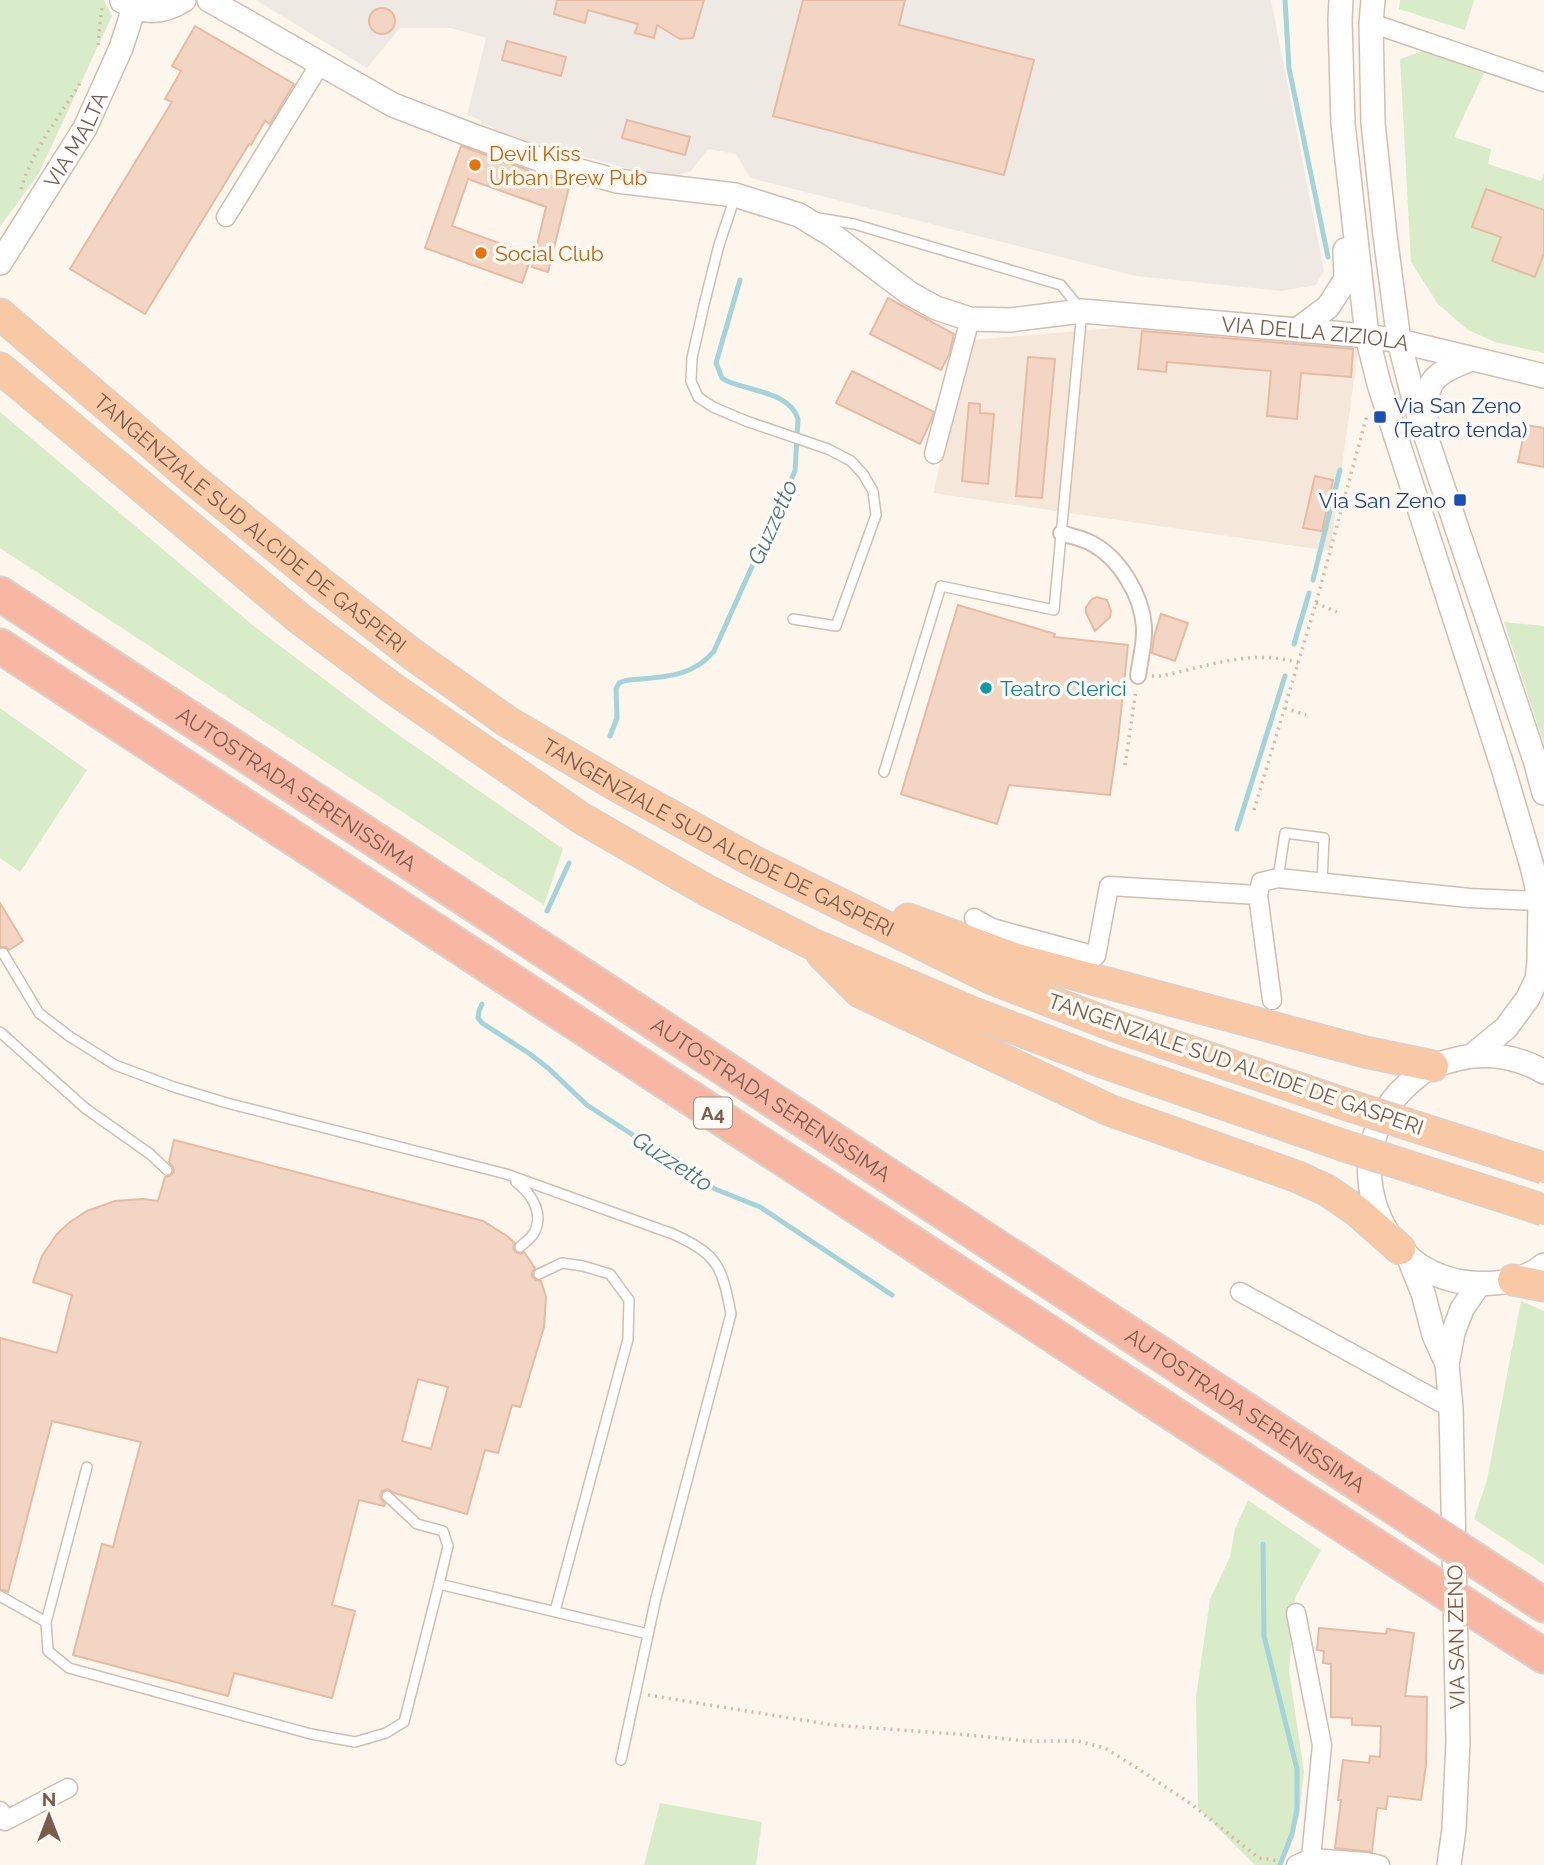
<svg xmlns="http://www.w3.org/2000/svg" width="1544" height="1865" font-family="Raleway,sans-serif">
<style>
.residential{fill:#f5e8da}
.industrial{fill:#efe9e4}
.green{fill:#d8ecc9}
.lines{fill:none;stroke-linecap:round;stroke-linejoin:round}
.stream{stroke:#a5d3da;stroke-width:5}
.building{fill:#f3d5c3;stroke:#e6bba3;stroke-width:2;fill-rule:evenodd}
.service-casing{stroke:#d1beb0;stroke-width:12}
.pedestrian-casing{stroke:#d1beb0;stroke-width:18}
.minor-casing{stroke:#d1beb0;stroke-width:21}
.tertiary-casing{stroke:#d1beb0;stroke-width:26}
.trunk-casing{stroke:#dad1cd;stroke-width:33}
.motorway-casing{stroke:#dad1cd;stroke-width:37}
.path{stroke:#d9b8a5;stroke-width:3.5;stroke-dasharray:2 5;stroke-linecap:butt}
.service{stroke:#fff;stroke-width:9}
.pedestrian{stroke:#fff;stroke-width:14}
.minor{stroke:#fff;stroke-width:18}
.tertiary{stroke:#fff;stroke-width:23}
.trunk{stroke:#f9c8a4;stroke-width:30}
.motorway{stroke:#f7b7a3;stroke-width:33}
.trunk-bridge-casing{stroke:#dad1cd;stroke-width:33;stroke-linecap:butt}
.motorway-bridge-casing{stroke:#dad1cd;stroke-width:37;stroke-linecap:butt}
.trunk-bridge{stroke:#f9c8a4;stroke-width:30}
.motorway-bridge{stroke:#f7b7a3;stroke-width:33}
.food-dot{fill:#e8710a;stroke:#fffaf3;stroke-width:2.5}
.transit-dot{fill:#1a4fb4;stroke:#fffaf3;stroke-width:2.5}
.culture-dot{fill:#0f9aa8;stroke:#fffaf3;stroke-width:2.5}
.labels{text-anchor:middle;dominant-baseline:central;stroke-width:7;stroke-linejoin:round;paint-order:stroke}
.shield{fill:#fffaf3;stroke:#a28b7f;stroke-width:2}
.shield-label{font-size:19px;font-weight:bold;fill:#7a5c4d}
.street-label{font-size:21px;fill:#7a5c4d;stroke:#fffaf3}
.food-label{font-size:21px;fill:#c56008;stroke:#fffaf3;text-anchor:start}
.transit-label{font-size:21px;fill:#164399;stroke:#fffaf3;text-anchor:start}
.culture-label{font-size:21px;fill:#0d838f;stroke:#fffaf3;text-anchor:start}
.water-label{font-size:23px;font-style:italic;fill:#437c86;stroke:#fffaf3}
</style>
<rect width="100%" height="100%" fill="#fdf6ec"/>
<path class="residential" d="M 1139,326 L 1359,345 L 1330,551 L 933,493 L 971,340 Z"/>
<path class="industrial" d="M 256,0 L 1271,0 L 1324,271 L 1316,285 L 1281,291 L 1136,276 L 750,178 L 736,154 L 708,149 L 691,171 L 677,176 L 649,174 L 493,133 L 494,128 L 481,124 L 481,120 L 467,115 L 486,38 L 451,28 L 400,28 L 367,68 Z"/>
<g class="green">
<path d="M 0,0 L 104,0 L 112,16 L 39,173 L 0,227 Z"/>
<path d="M 1400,0 L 1474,0 L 1465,30 L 1399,9 Z"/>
<path d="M 1423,51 L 1484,73 L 1454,137 L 1491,149 L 1488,164 L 1541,181 L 1544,174 L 1544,353 L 1495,342 L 1468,330 L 1438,304 L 1411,262 L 1400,59 Z"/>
<path d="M 0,412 L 255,627 L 390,729 L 563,849 L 544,905 L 0,548 Z"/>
<path d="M 1504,622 L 1544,626 L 1544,744 Z"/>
<path d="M 0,708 L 87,770 L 20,872 L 0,858 Z"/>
<path d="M 1521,1301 L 1544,1311 L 1544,1565 L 1474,1519 L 1487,1480 Z"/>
<path d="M 1248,1500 L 1321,1550 L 1295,1598 L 1289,1671 L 1304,1772 L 1299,1816 L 1278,1865 L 1255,1865 L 1198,1808 L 1196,1697 L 1210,1599 L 1230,1557 L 1235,1529 Z"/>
<path d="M 660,1803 L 762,1822 L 756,1865 L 644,1865 Z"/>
</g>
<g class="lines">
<g class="stream">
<path d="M 1285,0 L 1289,68 L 1328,257"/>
<path d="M 1313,580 L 1340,470"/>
<path d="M 1294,644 L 1309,593"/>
<path d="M 610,736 L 617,718 L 616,689 L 619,683 C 626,679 633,680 641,679 C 669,677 696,674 714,651 L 795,471 L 798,419 C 790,392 749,391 727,381 L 722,378 L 716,363 L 740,280"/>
<path d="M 1237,829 L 1285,676"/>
<path d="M 547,911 L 569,863"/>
<path d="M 482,1004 L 479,1011 L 478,1018 L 482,1023 L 530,1054 L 548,1068 L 587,1105 L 613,1122 L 715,1189 L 760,1207 L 892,1295"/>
<path d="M 1263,1544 L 1264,1636 L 1297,1769 L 1297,1809 L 1292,1834 L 1280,1865"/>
</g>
</g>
<g class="building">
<path d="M 557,0 L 704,0 L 693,38 L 680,39 L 657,25 L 654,38 L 635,33 L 638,24 L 588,10 L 585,23 L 554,14 Z"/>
<path d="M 803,0 L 905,0 L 899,25 L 1034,60 L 1004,175 L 773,116 Z"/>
<circle cx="382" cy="21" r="13"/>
<path d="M 195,26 L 294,84 L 270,124 L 265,121 L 251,145 L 249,144 L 145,314 L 70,269 L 172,102 L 165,99 L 181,71 L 172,66 Z"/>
<path d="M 507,41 L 566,57 L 561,76 L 502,60 Z"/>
<path d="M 627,120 L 690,137 L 685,155 L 622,138 Z"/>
<path d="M 461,146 L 539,174 L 570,183 L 548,272 L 532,267 L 546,207 L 468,179 L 452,226 L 532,255 L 522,283 L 425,248 Z"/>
<path d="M 1486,189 L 1544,210 L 1544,253 L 1535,277 L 1492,261 L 1501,237 L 1472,227 Z"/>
<path d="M 888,298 L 954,334 L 949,355 L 941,370 L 870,334 Z"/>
<path d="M 1142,331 L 1353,349 L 1351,377 L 1301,373 L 1297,419 L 1267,416 L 1271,371 L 1167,362 L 1166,372 L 1138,369 Z"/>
<path d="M 1028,357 L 1055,359 L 1042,498 L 1016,496 Z"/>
<path d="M 852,371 L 934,412 L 930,423 L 920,444 L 836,403 Z"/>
<path d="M 969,403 L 980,404 L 980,413 L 994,414 L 988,484 L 962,481 Z"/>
<path d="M 1526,425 L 1544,428 L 1544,467 L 1518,462 Z"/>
<path d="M 1315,476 L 1333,480 L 1322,531 L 1303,528 Z"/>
<path d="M 1097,597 L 1107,600 L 1111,611 L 1110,617 L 1095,631 L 1086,613 L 1086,607 L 1092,599 Z"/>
<path d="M 958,605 L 1055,634 L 1054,637 L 1128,645 L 1118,740 L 1110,795 L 1009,785 L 997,824 L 901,794 Z"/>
<path d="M 1161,614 L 1188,623 L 1175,661 L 1152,653 L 1154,637 Z"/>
<path d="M 0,903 L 23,941 L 9,950 L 6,947 L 0,947 Z"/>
<path d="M 174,1140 L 483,1221 L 507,1236 L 515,1243 L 513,1248 L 515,1252 L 521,1254 L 524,1252 L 535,1268 L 532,1273 L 532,1276 L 536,1280 L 541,1281 L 546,1297 L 544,1327 L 520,1407 L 512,1405 L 498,1453 L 485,1450 L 467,1514 L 394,1493 L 388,1489 L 382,1491 L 380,1495 L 381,1499 L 385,1504 L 384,1506 L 359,1500 L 332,1605 L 355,1611 L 332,1698 L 234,1673 L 228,1696 L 73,1655 L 102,1544 L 113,1547 L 141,1442 L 52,1421 L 8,1592 L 0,1589 L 0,1338 L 57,1353 L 72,1295 L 33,1282 L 42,1256 L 57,1234 L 70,1222 L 87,1211 L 115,1201 L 143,1199 L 158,1201 L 165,1177 L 170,1176 L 174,1172 L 173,1167 L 169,1162 ZM 418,1379 L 448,1387 L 431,1449 L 402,1441 Z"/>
<path d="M 1319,1628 L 1386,1634 L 1387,1629 L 1414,1633 L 1405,1696 L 1427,1697 L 1426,1765 L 1421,1800 L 1388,1796 L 1386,1809 L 1377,1808 L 1372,1852 L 1335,1848 L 1341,1800 L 1338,1800 L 1343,1760 L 1369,1763 L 1370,1756 L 1380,1757 L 1381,1726 L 1352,1725 L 1352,1718 L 1331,1717 L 1331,1664 L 1323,1663 L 1324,1651 L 1317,1650 Z"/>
</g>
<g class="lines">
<defs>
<g id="service">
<path d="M 735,197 L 719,245 L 704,305 L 692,358 L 691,381 L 698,397 L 713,407 L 746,421 L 828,449 L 851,461 L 863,474 L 873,491 L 876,515 L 836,626 L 793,619"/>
<path d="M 818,218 L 854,224 L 1061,285 L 1082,311 L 1054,610 L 941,586 L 884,772"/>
<path d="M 1278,878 L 1285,833 L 1324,838 L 1322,883"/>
<path d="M 3,953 L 39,1013 L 69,1036 L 115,1065 L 174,1087 L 227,1103 L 506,1174 L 673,1234 C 719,1255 722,1267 731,1314 L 656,1598 L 621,1760"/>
<path d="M 0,1032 L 85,1108 L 150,1154 L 167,1170"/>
<path d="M 516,1182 C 530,1192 544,1212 535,1231 C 533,1237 525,1242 520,1247"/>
<path d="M 539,1274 L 562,1263 L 583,1266 L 610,1274 L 629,1300 L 628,1339 L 555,1611"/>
<path d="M 87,1467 L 46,1622 L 48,1651 L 69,1668 L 311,1734 L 355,1742 L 386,1733 L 404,1722 L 439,1584 L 648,1634"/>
<path d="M 387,1496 L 417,1524 L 443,1531 L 448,1546 L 439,1584"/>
<path d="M 0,1596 L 46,1622"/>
</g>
<path id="pedestrian" d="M 1061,533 C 1070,536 1082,538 1091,543 C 1120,558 1142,596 1144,627 C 1145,643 1140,660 1138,676"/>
<g id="minor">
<path d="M 1371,23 L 1544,82"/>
<path d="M 226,217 L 320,64"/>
<path d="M 934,454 L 970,319"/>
<path d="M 1258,895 L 1261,882 L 1278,878 L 1469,898 L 1540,901"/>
<path d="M 974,918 L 992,928 L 1096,956 L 1109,886 L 1258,895 L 1272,1000"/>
<path d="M 1240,1292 L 1451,1408"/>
<path d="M 1296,1613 L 1322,1745 L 1311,1858"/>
<path d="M 0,1811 L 5,1821 L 68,1788"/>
<path d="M 1296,1865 L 1311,1858 L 1367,1862 L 1380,1865"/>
</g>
<g id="tertiary">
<path id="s1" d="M 209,0 L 393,105 L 471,135 L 544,161 L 617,181 L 735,195 L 799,215 L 835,237 L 909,293 L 936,308 L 970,319 L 1010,320 L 1082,311 L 1367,336 L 1399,341 L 1544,376"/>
<path d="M 1341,0 L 1340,20 L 1343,124 L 1367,336 L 1379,384 L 1503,768 L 1532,866 L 1540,901 L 1539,962 L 1537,979 L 1528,998 L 1506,1028 L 1473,1055"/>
<path d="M 1373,0 L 1371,23 L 1373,123 L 1385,235 L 1399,341 L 1415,404 L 1535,760 L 1544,793"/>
<path d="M 122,1 C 143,14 162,14 184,0"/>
<path id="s2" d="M 0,263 L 85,128 L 121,48 L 134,8"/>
<path d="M 1297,330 L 1328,307 L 1346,279 L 1345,250"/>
<path d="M 1426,423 C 1425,379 1432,375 1471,359"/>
<path d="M 1544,1072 C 1519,1057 1486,1051 1457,1059 C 1449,1061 1440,1063 1432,1067 C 1419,1073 1409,1083 1399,1093 C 1340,1159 1374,1268 1463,1282 C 1490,1286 1522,1283 1544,1265"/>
<path d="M 1408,1256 L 1423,1293 L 1434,1335 L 1447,1364"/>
<path d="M 1449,1865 L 1454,1829 L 1458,1741 L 1451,1408 L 1447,1364 L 1453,1333 L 1462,1309 L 1479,1284"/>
</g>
<g id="trunk">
<path id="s3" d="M 0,314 L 194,480 L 322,584 L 412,654 L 508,722 L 619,787 L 753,861 L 990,978 L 1115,1026 L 1351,1106"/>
<path d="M 0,368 L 300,619 L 391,687 L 581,818 L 706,890 L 812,944 L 971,1012 L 1102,1062 L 1342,1145"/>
<path d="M 908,919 L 1017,959 L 1365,1052 L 1433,1066"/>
<path d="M 822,954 L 860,992 L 1109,1110 L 1298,1177 L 1328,1191 L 1357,1211 L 1400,1249"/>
<path d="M 1513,1280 L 1544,1286"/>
</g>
<g id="motorway">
<path id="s4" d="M 0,594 L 1426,1528"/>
<path d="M 0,646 L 1427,1580"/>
<path d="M 1475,1560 L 1544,1605"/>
<path d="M 1476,1612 L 1544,1656"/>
</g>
</defs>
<use href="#service" class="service-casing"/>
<use href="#pedestrian" class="pedestrian-casing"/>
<use href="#minor" class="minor-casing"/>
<use href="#tertiary" class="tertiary-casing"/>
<use href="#trunk" class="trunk-casing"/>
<use href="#motorway" class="motorway-casing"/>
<g class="path">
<path d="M 98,45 L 102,7"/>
<path d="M 21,189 C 31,152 62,113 82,80"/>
<path d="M 1316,603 L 1337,612"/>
<path d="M 1152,676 L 1161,676 C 1205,667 1254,648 1298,663"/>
<path d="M 1285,708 L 1306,715"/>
<path d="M 1125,765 L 1136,690"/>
<path d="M 1254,810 L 1316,603 L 1367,415"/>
<path d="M 648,1695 L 833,1725 L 969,1735 L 1024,1741 L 1078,1741 L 1105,1748 L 1137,1768 L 1191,1804 L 1259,1858 L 1280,1861"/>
</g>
<use href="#service" class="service"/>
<use href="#pedestrian" class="pedestrian"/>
<use href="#minor" class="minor"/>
<use href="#tertiary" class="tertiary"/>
<use href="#trunk" class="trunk"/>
<use href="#motorway" class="motorway"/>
<defs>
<g id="trunk-bridge">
<path d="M 1351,1106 L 1544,1168"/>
<path d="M 1342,1145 L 1544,1210"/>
</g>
<g id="motorway-bridge">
<path d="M 1426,1528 L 1475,1560"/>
<path d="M 1427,1580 L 1476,1612"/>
</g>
</defs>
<use href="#trunk-bridge" class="trunk-bridge-casing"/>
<use href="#motorway-bridge" class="motorway-bridge-casing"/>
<use href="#trunk-bridge" class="trunk-bridge"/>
<use href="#motorway-bridge" class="motorway-bridge"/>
</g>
<g class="food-dot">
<circle cx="475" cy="165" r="7"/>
<circle cx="481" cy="253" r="7"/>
</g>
<g class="transit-dot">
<rect x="1373" y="410" width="14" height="14" rx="3.5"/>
<rect x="1453" y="493" width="14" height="14" rx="3.5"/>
</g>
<circle class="culture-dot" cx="986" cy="688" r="7"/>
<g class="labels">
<rect class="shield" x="694" y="1097.5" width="38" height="31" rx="5"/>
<g class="shield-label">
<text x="713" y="1113">A4</text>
</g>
<g class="street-label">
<text stroke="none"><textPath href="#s2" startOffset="145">VIA MALTA</textPath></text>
<text stroke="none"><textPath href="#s1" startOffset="1183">VIA DELLA ZIZIOLA</textPath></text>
<text stroke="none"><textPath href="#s3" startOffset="326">TANGENZIALE SUD ALCIDE DE GASPERI</textPath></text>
<text stroke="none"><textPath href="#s4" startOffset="355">AUTOSTRADA SERENISSIMA</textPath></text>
<text stroke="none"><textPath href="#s3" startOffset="892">TANGENZIALE SUD ALCIDE DE GASPERI</textPath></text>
<text transform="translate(1236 1064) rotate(19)">TANGENZIALE SUD ALCIDE DE GASPERI</text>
<text stroke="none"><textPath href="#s4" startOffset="922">AUTOSTRADA SERENISSIMA</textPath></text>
<text stroke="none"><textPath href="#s4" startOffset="1489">AUTOSTRADA SERENISSIMA</textPath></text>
<text transform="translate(1456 1637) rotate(-91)">VIA SAN ZENO</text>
</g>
<g class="food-label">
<text x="489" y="153">Devil Kiss<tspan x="489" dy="24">Urban Brew Pub</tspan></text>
<text x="495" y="253">Social Club</text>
</g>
<g class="transit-label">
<text x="1394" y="405">Via San Zeno<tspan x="1394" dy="24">(Teatro tenda)</tspan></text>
<text x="1446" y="500" text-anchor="end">Via San Zeno</text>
</g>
<g class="culture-label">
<text x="1000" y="688">Teatro Clerici</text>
</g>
<g class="water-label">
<text transform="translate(772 522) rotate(-66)">Guzzetto</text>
<text transform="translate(673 1161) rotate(33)">Guzzetto</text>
</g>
</g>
<g transform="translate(49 1816)" stroke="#fffaf3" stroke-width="5" paint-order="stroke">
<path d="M0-5L12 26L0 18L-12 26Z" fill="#7a5c4d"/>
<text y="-10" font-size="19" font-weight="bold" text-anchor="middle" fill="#7a5c4d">N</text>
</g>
</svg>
